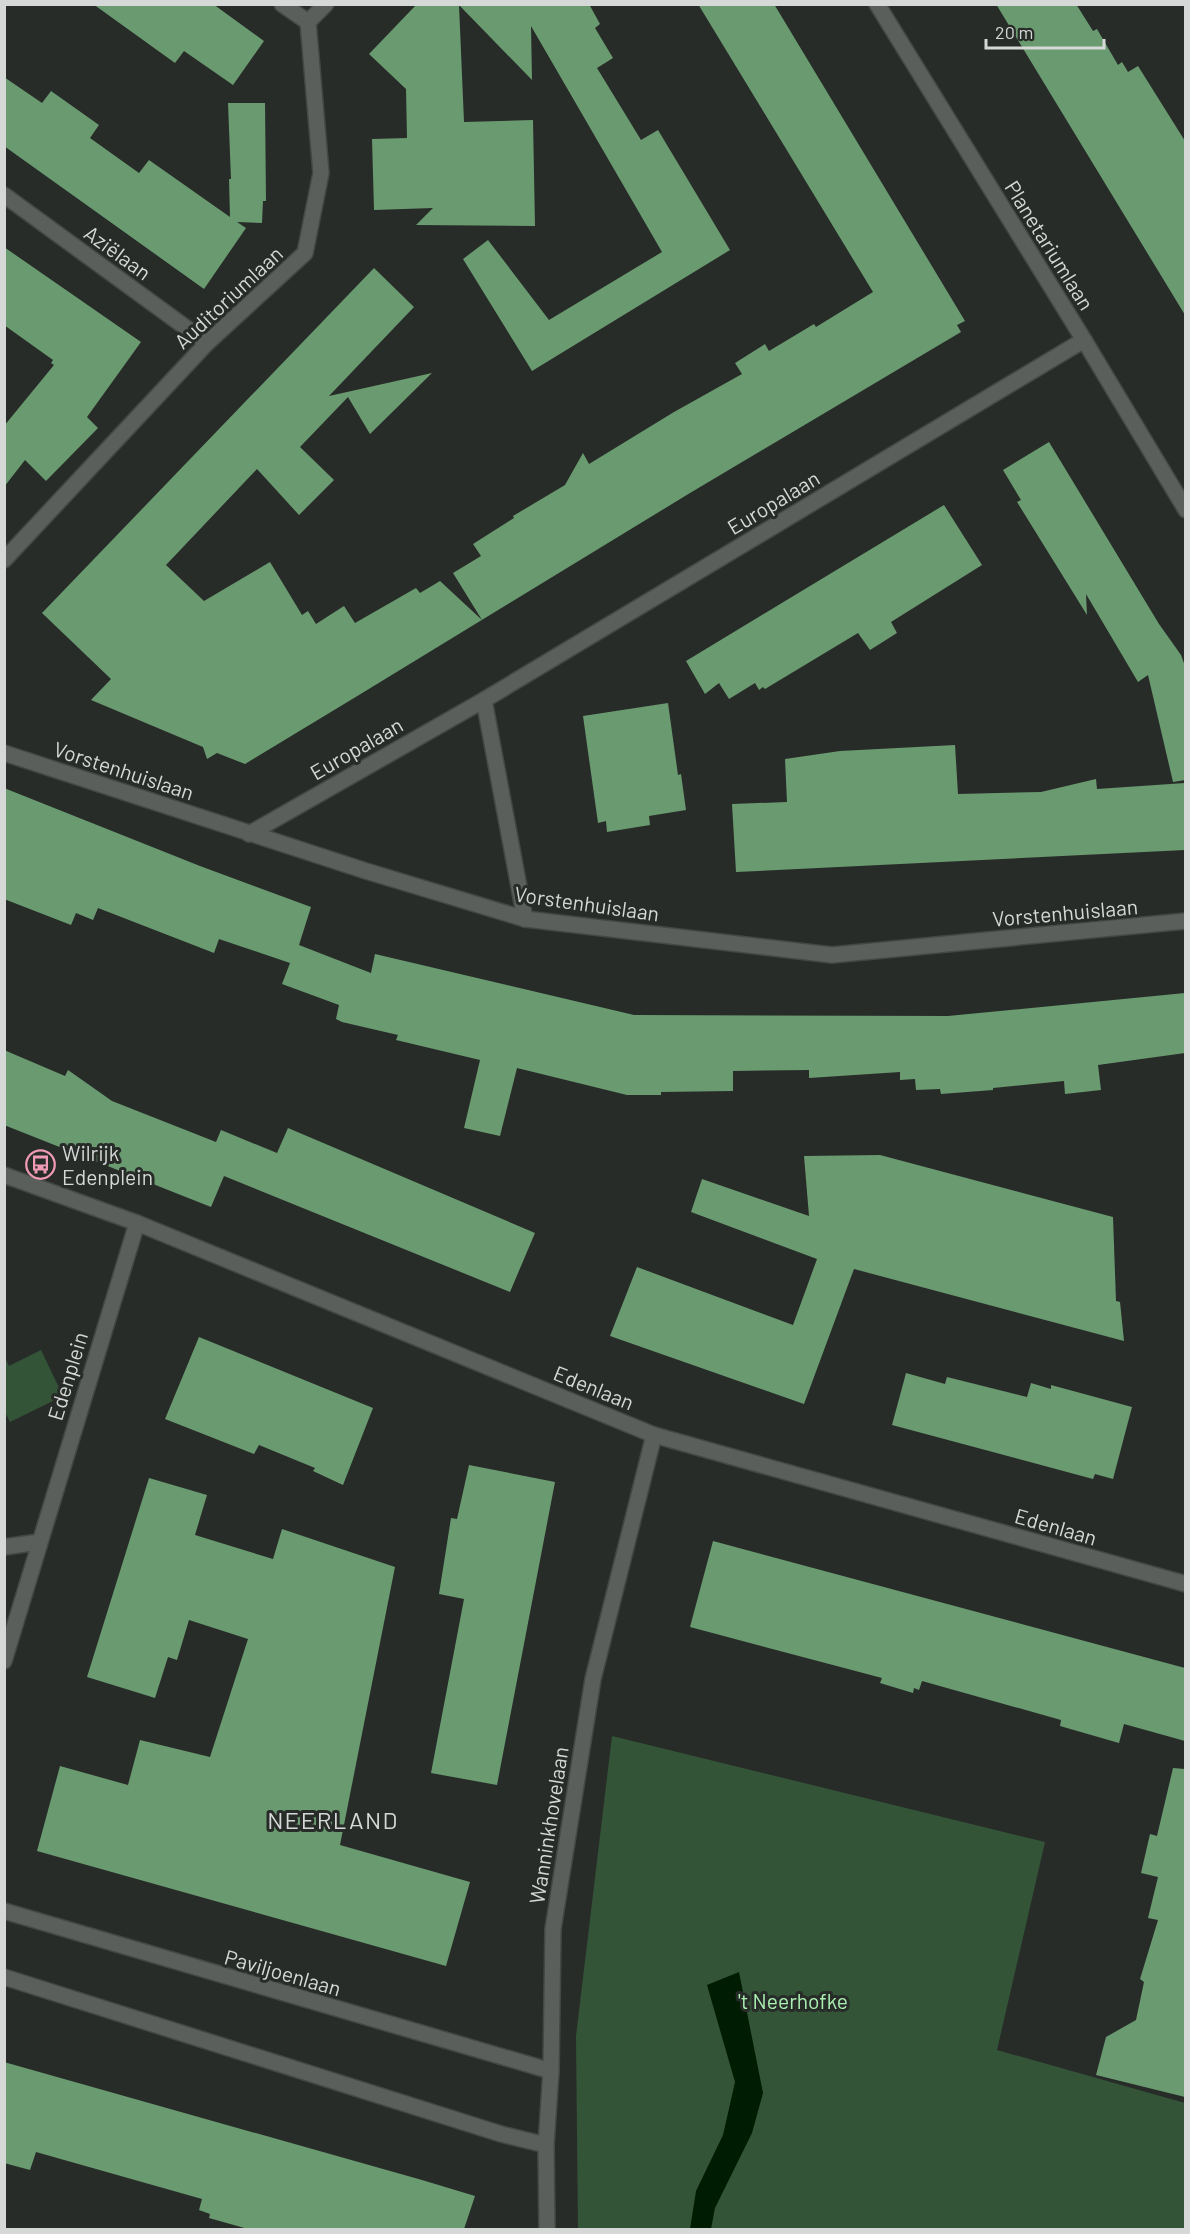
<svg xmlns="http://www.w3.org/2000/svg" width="1190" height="2234" font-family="Barlow,sans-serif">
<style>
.green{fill:#345438}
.water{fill:#001c03}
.building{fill:#6a9a70}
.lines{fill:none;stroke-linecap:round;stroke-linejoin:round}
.street-casing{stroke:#444844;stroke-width:18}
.street{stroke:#5a5f5b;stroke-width:15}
.labels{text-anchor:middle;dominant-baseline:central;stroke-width:6;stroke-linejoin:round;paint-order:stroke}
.street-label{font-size:21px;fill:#d5d8d6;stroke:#282c29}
.poi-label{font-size:21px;fill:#d5d8d6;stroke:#282c29;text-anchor:start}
.park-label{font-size:21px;fill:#aaf0b2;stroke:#282c29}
.quarter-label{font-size:24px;letter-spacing:1.5px;fill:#d5d8d6;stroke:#282c29}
</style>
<rect width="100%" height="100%" fill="#282c29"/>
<g class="green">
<path d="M 41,1350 L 63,1396 L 10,1422 L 5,1412 L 5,1357 L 9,1366 Z"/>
<path d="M 612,1736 L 1045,1842 L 997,2050 L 1185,2103 L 1185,2229 L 578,2230 L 576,2036 Z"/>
</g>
<path class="water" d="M 739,1972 L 763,2093 L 752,2133 L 715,2208 L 711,2229 L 690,2229 L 696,2191 L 723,2135 L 735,2082 L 707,1985 Z"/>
<g class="building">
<path d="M 93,4 L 213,4 L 264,41 L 233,85 L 184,51 L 175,63 Z"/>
<path d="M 417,4 L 589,4 L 600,24 L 595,28 L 613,58 L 597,68 L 641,140 L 658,130 L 730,250 L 532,371 L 463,259 L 488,240 L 549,320 L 662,252 L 531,26 L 532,80 L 459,5 L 464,122 L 533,120 L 535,226 L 416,225 L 433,208 L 374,210 L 372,139 L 407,138 L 406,89 L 369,54 Z"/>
<path d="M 698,4 L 774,4 L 965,321 L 957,325 L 961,332 L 690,493 L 359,695 L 245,764 L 217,753 L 207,759 L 203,747 L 91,700 L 111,679 L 42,613 L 374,268 L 414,307 L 329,396 L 432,373 L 370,434 L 348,397 L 300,447 L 334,480 L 299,515 L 257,469 L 166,565 L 204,601 L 270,562 L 302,615 L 308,611 L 316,624 L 344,606 L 355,623 L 416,588 L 420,593 L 440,581 L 482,620 L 453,573 L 481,556 L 473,544 L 514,518 L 513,516 L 565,485 L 583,453 L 589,464 L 674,412 L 742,374 L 735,363 L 765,344 L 769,351 L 814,324 L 816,327 L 873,292 Z"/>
<path d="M 996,4 L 1076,4 L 1093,31 L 1097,29 L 1118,65 L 1122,62 L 1128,72 L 1138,66 L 1185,141 L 1185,315 Z"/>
<path d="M 4,77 L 42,103 L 51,91 L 99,125 L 90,138 L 139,173 L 149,160 L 230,217 L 229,179 L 231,179 L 228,103 L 265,103 L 266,201 L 263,201 L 262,223 L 237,222 L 246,228 L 204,289 L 4,146 Z"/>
<path d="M 4,247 L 141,342 L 87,417 L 98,428 L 46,481 L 25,460 L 4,487 L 4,426 L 54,365 L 51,363 L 53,360 L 4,325 Z"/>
<path d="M 1049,442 L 1159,624 L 1181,655 L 1185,666 L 1185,780 L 1173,782 L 1148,675 L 1138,682 L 1086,594 L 1087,615 L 1017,502 L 1021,500 L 1003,470 Z"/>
<path d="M 944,505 L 982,565 L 891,622 L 897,633 L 870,650 L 858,633 L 765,689 L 763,687 L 759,690 L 755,683 L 729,699 L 719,683 L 705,694 L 686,661 Z"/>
<path d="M 668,703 L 678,775 L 681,774 L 686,810 L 649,816 L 650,825 L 607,832 L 606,821 L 598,823 L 583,716 Z"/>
<path d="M 955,745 L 958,794 L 1041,792 L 1096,779 L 1097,789 L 1185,783 L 1185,850 L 736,872 L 732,804 L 787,802 L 785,759 L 840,751 Z"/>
<path d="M 4,788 L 200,866 L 311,907 L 299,945 L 371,973 L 375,954 L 634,1015 L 948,1016 L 1185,993 L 1185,1053 L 1098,1065 L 1101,1090 L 1065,1094 L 1064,1081 L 993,1088 L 993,1090 L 941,1094 L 940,1089 L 916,1090 L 915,1079 L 900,1080 L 900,1072 L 809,1078 L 809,1070 L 733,1071 L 733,1091 L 661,1092 L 661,1095 L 627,1095 L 517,1068 L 500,1136 L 464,1128 L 480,1060 L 396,1040 L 398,1035 L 342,1022 L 336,1019 L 339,1005 L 282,984 L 290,963 L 219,939 L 214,953 L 98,908 L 93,920 L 76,913 L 71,925 L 4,899 Z"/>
<path d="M 4,1050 L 65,1076 L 68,1070 L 112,1101 L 216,1142 L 221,1130 L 277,1153 L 288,1128 L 535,1233 L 510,1292 L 224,1176 L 211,1207 L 4,1125 Z"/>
<path d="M 880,1155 L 1113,1217 L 1116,1301 L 1120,1302 L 1124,1341 L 854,1269 L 804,1404 L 610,1336 L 637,1267 L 793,1325 L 817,1259 L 691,1212 L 702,1179 L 809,1216 L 804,1156 Z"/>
<path d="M 199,1337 L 373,1408 L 343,1485 L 313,1471 L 315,1468 L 259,1445 L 254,1454 L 165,1419 Z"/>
<path d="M 906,1373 L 945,1384 L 947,1377 L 1027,1397 L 1031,1383 L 1051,1389 L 1051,1385 L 1132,1407 L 1113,1479 L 1095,1474 L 1093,1479 L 892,1425 Z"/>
<path d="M 469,1465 L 555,1482 L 497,1785 L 431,1773 L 464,1599 L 439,1594 L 451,1518 L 457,1519 Z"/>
<path d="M 149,1478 L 207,1495 L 195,1535 L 273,1559 L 282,1529 L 395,1567 L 340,1845 L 470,1882 L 446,1966 L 37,1851 L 60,1766 L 128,1785 L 140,1740 L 210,1757 L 248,1639 L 189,1620 L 177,1660 L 168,1657 L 155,1698 L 87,1677 Z"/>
<path d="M 713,1541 L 1185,1668 L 1185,1741 L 1124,1724 L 1119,1743 L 1060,1726 L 1061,1720 L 922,1681 L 919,1690 L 914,1688 L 913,1693 L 880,1683 L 882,1678 L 690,1627 Z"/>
<path d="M 1173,1768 L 1185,1769 L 1185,2097 L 1096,2075 L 1106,2037 L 1136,2020 L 1144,1982 L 1140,1979 L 1158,1920 L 1148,1918 L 1158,1877 L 1141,1873 L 1150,1834 L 1157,1836 Z"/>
<path d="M 4,2062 L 422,2180 L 475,2196 L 464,2229 L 248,2229 L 209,2218 L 210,2214 L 199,2210 L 202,2199 L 36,2152 L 30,2170 L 4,2163 Z"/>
</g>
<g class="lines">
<defs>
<g id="street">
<path d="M 282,4 L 308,22"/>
<path d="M 877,4 L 1084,340 L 1186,510"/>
<path d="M 4,195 L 207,343"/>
<path d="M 4,560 L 207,343 L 305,253 L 321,173 L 308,22 L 326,4"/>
<path d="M 484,700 L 525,919"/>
<path d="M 4,753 L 366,871 L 525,919 L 832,955 L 1186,921"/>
<path d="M 249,834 L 484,700 L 1084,340"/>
<path d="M 4,1175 L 137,1223 L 654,1435 L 1186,1584"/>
<path d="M 4,1547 L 39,1542"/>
<path d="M 4,1661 L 137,1223"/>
<path d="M 4,1911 L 551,2071"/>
<path d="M 4,1977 L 501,2134 L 546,2145"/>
<path d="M 547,2230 L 546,2145 L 551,2071 L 553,1929 L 593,1679 L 654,1435"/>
</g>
</defs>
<use href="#street" class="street-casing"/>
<use href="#street" class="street"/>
</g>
<defs>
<symbol id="bus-ring" viewBox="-11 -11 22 22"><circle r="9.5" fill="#282c29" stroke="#ef9ab7" stroke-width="1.5"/><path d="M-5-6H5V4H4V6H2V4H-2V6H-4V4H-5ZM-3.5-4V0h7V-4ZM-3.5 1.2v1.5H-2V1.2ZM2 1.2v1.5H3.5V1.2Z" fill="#ef9ab7"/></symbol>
</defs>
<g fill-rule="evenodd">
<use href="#bus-ring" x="24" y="1148" width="33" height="33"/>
</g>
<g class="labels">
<g class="street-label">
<text transform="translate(1050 245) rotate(58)">Planetariumlaan</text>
<text transform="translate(118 252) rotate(36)">Aziëlaan</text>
<text transform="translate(228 297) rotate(-43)">Auditoriumlaan</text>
<text transform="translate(773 502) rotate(-31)">Europalaan</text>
<text transform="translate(356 748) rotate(-30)">Europalaan</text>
<text transform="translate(124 770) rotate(18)">Vorstenhuislaan</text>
<text transform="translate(587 903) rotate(8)">Vorstenhuislaan</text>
<text transform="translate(1065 912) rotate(-5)">Vorstenhuislaan</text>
<text transform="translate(67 1376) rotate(-73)">Edenplein</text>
<text transform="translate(594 1387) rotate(22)">Edenlaan</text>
<text transform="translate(1056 1526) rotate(16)">Edenlaan</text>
<text transform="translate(548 1825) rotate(-81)">Wanninkhovelaan</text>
<text transform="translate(283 1972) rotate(16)">Paviljoenlaan</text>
</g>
<g class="poi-label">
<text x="62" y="1152">Wilrijk<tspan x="62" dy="24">Edenplein</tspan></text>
</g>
<g class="park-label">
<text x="793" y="2000">'t Neerhofke</text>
</g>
<g class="quarter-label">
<text x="333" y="1819">NEERLAND</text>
</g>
</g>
<rect width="1190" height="2234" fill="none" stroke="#d5d8d6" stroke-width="12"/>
<path d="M986 39v9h118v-9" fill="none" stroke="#d5d8d6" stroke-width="3"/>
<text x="995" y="39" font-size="18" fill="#d5d8d6" stroke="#282c29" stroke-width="4.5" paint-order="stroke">20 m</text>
</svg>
